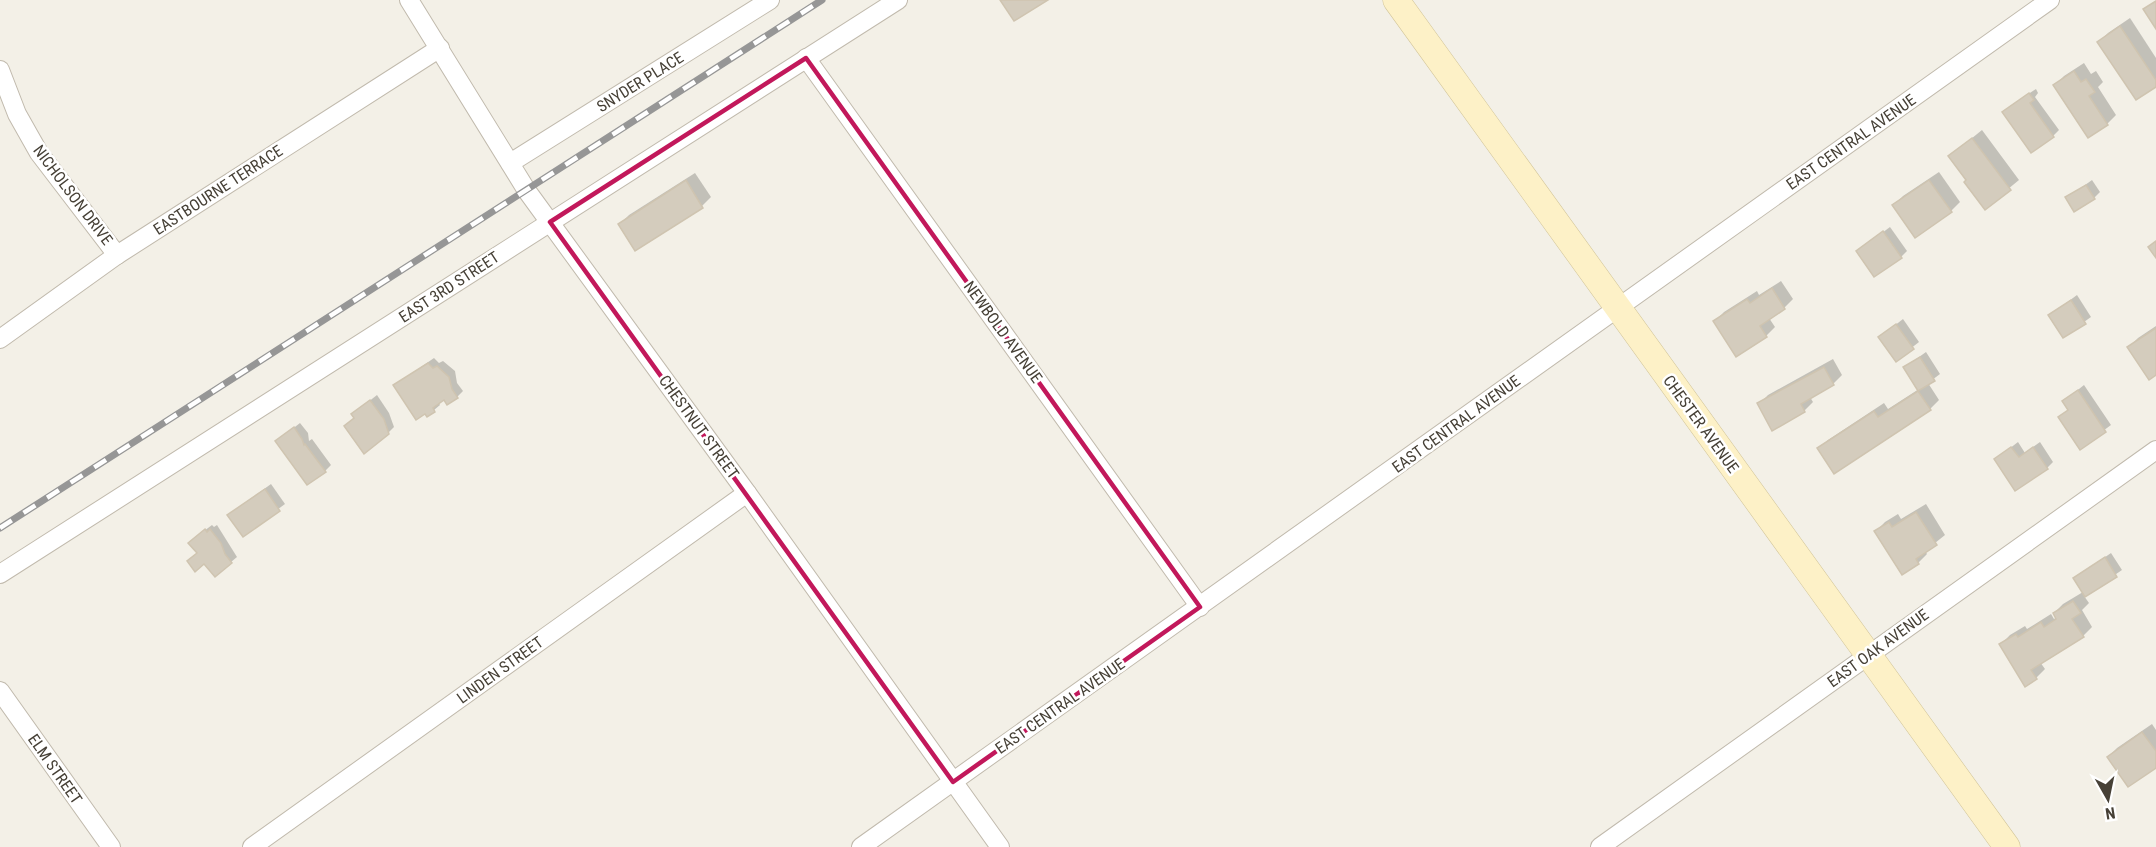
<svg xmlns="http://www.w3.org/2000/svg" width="2156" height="847" font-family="'Roboto Condensed',sans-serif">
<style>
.shadow{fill:#0003}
.building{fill:#d4ccbd;stroke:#cfc4b0;stroke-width:1.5}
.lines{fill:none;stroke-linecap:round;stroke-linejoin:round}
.minor-casing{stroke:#c1baad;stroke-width:20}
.secondary-casing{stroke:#d1c498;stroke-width:27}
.minor{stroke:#fff;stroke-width:18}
.secondary{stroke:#fdf1c7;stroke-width:26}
.rail-casing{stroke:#969696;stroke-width:7}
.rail{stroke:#fff;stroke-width:4.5;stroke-dasharray:14;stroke-linecap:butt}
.marked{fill:none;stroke:#c2185b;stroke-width:4.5;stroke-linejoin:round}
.labels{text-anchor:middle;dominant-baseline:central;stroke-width:5;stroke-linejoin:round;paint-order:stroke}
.street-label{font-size:16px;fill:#464036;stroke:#fff}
</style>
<rect width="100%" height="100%" fill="#f3f0e7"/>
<g class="shadow">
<path d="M 2130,18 L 2156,58 L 2156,85 L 2099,42 L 2108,33 Z"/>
<path d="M 2084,63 L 2091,74 L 2096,71 L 2103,82 L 2098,87 L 2116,115 L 2107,124 L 2055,85 L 2064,76 Z"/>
<path d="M 2036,89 L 2038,93 L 2035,97 L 2059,130 L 2053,136 L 2010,106 Z"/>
<path d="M 1982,130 L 2019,180 L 1985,208 L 1968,180 L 1950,156 Z"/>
<path d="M 1939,172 L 1960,202 L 1951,211 L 1894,205 L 1903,196 Z"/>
<path d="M 695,173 L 711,197 L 702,206 L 636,249 L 620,224 L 629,215 Z"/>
<path d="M 2092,180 L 2100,192 L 2094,198 L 2067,198 Z"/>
<path d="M 1890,227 L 1907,251 L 1901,257 L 1858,251 Z"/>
<path d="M 1781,281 L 1793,299 L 1784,308 L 1769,318 L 1775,327 L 1766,336 L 1715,321 L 1724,312 L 1757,291 L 1759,295 Z"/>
<path d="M 2077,295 L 2091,317 L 2064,336 L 2050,315 Z"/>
<path d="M 1903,319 L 1919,342 L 1896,360 L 1880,337 Z"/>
<path d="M 2156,326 L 2156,373 L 2129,347 L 2138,338 Z"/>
<path d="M 1926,352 L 1940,374 L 1928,383 L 1939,400 L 1930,409 L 1819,448 L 1828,440 L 1884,403 L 1888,409 L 1919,389 L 1905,367 Z"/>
<path d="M 434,358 L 439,363 L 443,361 L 455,371 L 457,383 L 463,391 L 457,397 L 445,398 L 438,402 L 440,405 L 434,410 L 395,385 Z"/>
<path d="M 1833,359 L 1842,375 L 1833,384 L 1810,397 L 1813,402 L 1804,411 L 1759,404 L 1768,395 Z"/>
<path d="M 2084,385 L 2111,425 L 2080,448 L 2060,417 L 2069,409 L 2064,401 Z"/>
<path d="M 377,395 L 389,413 L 394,427 L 388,433 L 355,417 L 353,414 Z"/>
<path d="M 300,423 L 308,433 L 309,441 L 312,439 L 331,465 L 325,471 L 277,441 Z"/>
<path d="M 2018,442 L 2025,453 L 2040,442 L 2053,462 L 2047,468 L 1996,459 Z"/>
<path d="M 271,484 L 285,504 L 243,535 L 235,510 Z"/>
<path d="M 1926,504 L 1945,535 L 1925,551 L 1927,554 L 1918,563 L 1902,573 L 1876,531 L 1885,522 L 1898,514 L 1901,519 Z"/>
<path d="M 212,525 L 214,527 L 217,525 L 237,557 L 231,562 L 198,552 L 196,537 Z"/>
<path d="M 2111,553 L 2122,570 L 2084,596 L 2089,603 L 2082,610 L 2092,627 L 2083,636 L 2040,662 L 2045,669 L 2036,678 L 2001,644 L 2010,635 L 2025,626 L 2027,629 L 2051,614 L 2054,619 L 2057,617 L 2054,613 L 2063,604 L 2083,592 L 2075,578 Z"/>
<path d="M 2152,724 L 2156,730 L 2156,766 L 2108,757 L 2117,748 Z"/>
</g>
<g class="building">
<path d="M 1000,0 L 1048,0 L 1014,21 Z"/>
<path d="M 2156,1 L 2156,29 L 2143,9 Z"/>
<path d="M 2120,26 L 2156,80 L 2156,87 L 2136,100 L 2097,42 Z"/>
<path d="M 2074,71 L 2081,82 L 2086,79 L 2095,92 L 2089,96 L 2108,125 L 2088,138 L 2053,85 Z"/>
<path d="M 2029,93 L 2034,100 L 2030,103 L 2054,137 L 2031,153 L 2002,112 Z"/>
<path d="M 1972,138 L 2011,190 L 1985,210 L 1964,182 L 1966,180 L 1948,156 Z"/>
<path d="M 686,180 L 703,208 L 635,251 L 618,224 Z"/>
<path d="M 1929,180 L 1952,212 L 1915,238 L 1892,205 Z"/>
<path d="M 2086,185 L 2095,199 L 2074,212 L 2065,197 Z"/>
<path d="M 1883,231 L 1902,258 L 1874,277 L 1856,251 Z"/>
<path d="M 2156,241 L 2156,258 L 2148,247 Z"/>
<path d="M 1772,288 L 1785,309 L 1760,326 L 1767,337 L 1736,357 L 1713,321 L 1747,299 L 1750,303 Z"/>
<path d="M 2071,300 L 2086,324 L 2063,338 L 2048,315 Z"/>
<path d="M 1896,324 L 1914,349 L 1896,362 L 1878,337 Z"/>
<path d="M 2156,328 L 2156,375 L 2149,380 L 2127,347 Z"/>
<path d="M 1920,357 L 1935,381 L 1918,391 L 1903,367 Z"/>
<path d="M 428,363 L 433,368 L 437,366 L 449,377 L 452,389 L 458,398 L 447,405 L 444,400 L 433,408 L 435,412 L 427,417 L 425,414 L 416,420 L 393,385 Z"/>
<path d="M 1824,367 L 1834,385 L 1801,404 L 1805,412 L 1772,431 L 1757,403 Z"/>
<path d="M 2078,390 L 2106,432 L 2080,450 L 2058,417 L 2068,410 L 2062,401 Z"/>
<path d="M 1918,391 L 1931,410 L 1834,474 L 1817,448 L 1874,411 L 1878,417 Z"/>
<path d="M 370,400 L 384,419 L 389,434 L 364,454 L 344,426 L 354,418 L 351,414 Z"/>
<path d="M 294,427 L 302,439 L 304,445 L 305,444 L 326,472 L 307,485 L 275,441 Z"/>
<path d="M 2011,447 L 2019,457 L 2033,447 L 2048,469 L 2015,491 L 1994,459 Z"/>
<path d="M 265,489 L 280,511 L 243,537 L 227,515 Z"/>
<path d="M 1916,512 L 1937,545 L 1916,559 L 1919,564 L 1902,575 L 1874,531 L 1889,522 L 1892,527 Z"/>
<path d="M 205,529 L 207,532 L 210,529 L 221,543 L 225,554 L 232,563 L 215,577 L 204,564 L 195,572 L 187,561 L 197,553 L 188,543 Z"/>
<path d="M 2105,557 L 2117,577 L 2085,597 L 2073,578 Z"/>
<path d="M 2073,601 L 2081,613 L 2072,619 L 2084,637 L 2031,670 L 2037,679 L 2025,687 L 1999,644 L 2016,634 L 2018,637 L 2041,622 L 2044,627 L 2056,619 L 2053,613 Z"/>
<path d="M 2142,732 L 2156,751 L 2156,768 L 2128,787 L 2107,757 Z"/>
</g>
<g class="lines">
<defs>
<g id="minor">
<path d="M 409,0 L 527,191 L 747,493 L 1000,847"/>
<path d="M 806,58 L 1200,607"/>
<path d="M 0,70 L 17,114 L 39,153 L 117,255"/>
<path d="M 510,163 L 770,0"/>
<path d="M 0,339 L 117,255 L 440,48"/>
<path d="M 0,574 L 898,0"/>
<path d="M 0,691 L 111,847"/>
<path d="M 252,847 L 747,493"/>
<path d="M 861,847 L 2050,0"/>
<path d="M 1600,847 L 2156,450"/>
</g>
<path id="secondary" d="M 1396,0 L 2007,847"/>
</defs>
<use href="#minor" class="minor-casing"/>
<use href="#secondary" class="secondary-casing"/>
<use href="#minor" class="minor"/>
<use href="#secondary" class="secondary"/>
<defs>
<path id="rail" d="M 0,528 L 822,0"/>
</defs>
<use href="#rail" class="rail-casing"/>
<use href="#rail" class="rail"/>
</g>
<path class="marked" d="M 806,58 L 1200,607 L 953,782 L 550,222 Z"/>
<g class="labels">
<g class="street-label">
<text transform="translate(640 82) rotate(-32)">SNYDER PLACE</text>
<text transform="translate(1851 142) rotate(-35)">EAST CENTRAL AVENUE</text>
<text transform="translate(218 190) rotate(-33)">EASTBOURNE TERRACE</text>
<text transform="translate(73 195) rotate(53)">NICHOLSON DRIVE</text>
<text transform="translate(449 287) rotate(-33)">EAST 3RD STREET</text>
<text transform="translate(1003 332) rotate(54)">NEWBOLD AVENUE</text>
<text transform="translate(1456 424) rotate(-36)">EAST CENTRAL AVENUE</text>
<text transform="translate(1701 424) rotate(54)">CHESTER AVENUE</text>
<text transform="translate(699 427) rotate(54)">CHESTNUT STREET</text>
<text transform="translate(1878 648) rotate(-36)">EAST OAK AVENUE</text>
<text transform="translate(500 670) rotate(-36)">LINDEN STREET</text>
<text transform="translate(1060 706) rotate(-35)">EAST CENTRAL AVENUE</text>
<text transform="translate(55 769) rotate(55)">ELM STREET</text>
</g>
</g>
<g transform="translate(2108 799) rotate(171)" stroke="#ffffff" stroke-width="4.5" paint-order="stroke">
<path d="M0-4.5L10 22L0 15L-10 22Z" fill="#464036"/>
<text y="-9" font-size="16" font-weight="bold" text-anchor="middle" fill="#464036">N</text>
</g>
</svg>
